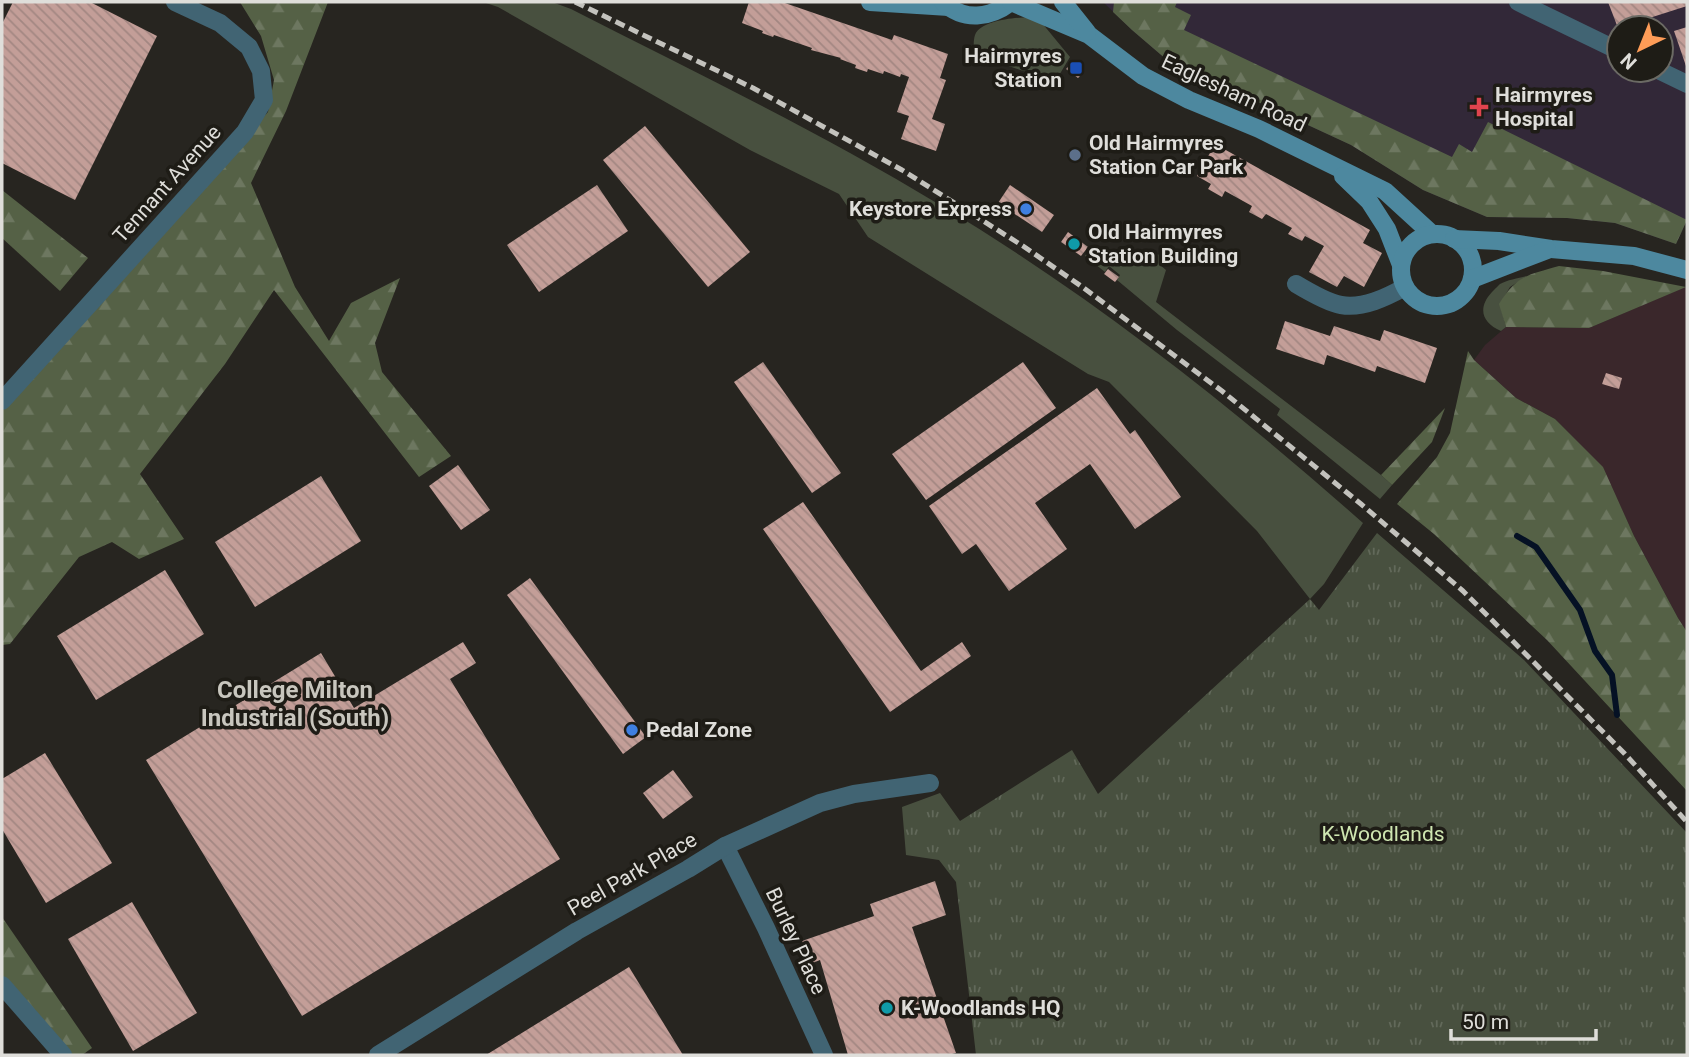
<svg xmlns="http://www.w3.org/2000/svg" width="1689" height="1057" font-family="Roboto,sans-serif">
<style>
.commercial{fill:#3a272b}
.medical{fill:#322838;fill-rule:evenodd}
.green{fill:#48503f}
.forest{fill:url(#forest-firs)}
.park{fill:url(#park-tufts)}
.lines{fill:none;stroke-linecap:round;stroke-linejoin:round}
.stream{stroke:#051124;stroke-width:6}
.building{fill:url(#building-back-hatch)}
.minor{stroke:#416473;stroke-width:18}
.secondary{stroke:#4d889f;stroke-width:18}
.rail{stroke:#c3c2bd;stroke-width:5;stroke-dasharray:10 5;stroke-linecap:butt}
.transit-dot{fill:#1a4fb4;stroke:#1e1c16;stroke-width:2.5}
.health-dot{fill:#e0444e;stroke:#1e1c16;stroke-width:2.5}
.service-dot{fill:#5c6f8a;stroke:#1e1c16;stroke-width:2.5}
.shop-dot{fill:#3f7fe0;stroke:#1e1c16;stroke-width:2.5}
.culture-dot{fill:#0f9aa8;stroke:#1e1c16;stroke-width:2.5}
.labels{text-anchor:middle;dominant-baseline:central;stroke-width:7;stroke-linejoin:round;paint-order:stroke}
.poi-label{font-size:21px;font-weight:bold;fill:#dfdeda;stroke:#1e1c16;text-anchor:start}
.street-label{font-size:21px;fill:#dfdeda;stroke:#1e1c16}
.park-label{font-size:21px;fill:#cfe6b1;stroke:#1e1c16}
.quarter-label{font-size:24px;font-weight:bold;fill:#c8c6be;stroke:#1e1c16}
</style>
<defs>
<pattern id="forest-firs" width="22" height="20" patternUnits="userSpaceOnUse" patternTransform="scale(1.75)"><rect width="22" height="20" fill="#556146"/><path d="M5 1l3.5 6h-7zM16 11l3.5 6h-7z" fill="#6d7760"/></pattern>
<pattern id="park-tufts" width="24" height="20" patternUnits="userSpaceOnUse" patternTransform="scale(1.75)"><rect width="24" height="20" fill="#48503f"/><path d="M3 7l-1-3M5 7V3M7 7l1-3M15 17l-1-3M17 17v-4M19 17l1-3" fill="none" stroke="#62695a"/></pattern>
<pattern id="building-back-hatch" width="6" height="6" patternUnits="userSpaceOnUse" patternTransform="scale(1.75)"><rect width="6" height="6" fill="#c39e98"/><path d="M-1 5l2 2M0 0l6 6M5-1l2 2" fill="none" stroke="#a38782"/></pattern>
</defs>
<rect width="100%" height="100%" fill="#272520"/>
<path class="commercial" d="M 1685,287 L 1687,288 L 1687,632 L 1678,618 L 1634,536 L 1602,467 L 1555,419 L 1516,398 L 1474,360 L 1485,345 L 1506,327 L 1589,328 Z"/>
<path class="medical" d="M 1103,2 L 1687,2 L 1687,220 L 1676,244 L 1615,223 L 1567,218 L 1487,217 L 1423,190 L 1351,145 L 1167,60 L 1132,30 ZM 1619,28 L 1661,28 L 1661,70 L 1619,70 Z"/>
<g class="green">
<path d="M 483,2 L 552,2 L 571,9 C 695,72 821,133 940,205 C 1092,296 1231,406 1363,523 L 1324,584 L 1310,599 L 1257,531 L 1109,382 L 1088,374 L 868,237 L 839,194 L 750,150 L 498,7 Z"/>
<path d="M 1029,17 L 1042,23 L 1070,57 L 1055,82 L 974,54 C 974,48 973,41 975,35 C 981,20 1014,18 1029,17 Z"/>
<path d="M 1092,246 L 1107,253 L 1135,251 L 1137,260 L 1152,260 L 1154,254 L 1162,255 L 1160,265 L 1166,270 L 1156,302 L 1381,475 L 1392,485 L 1380,499 L 1277,415 L 1280,409 L 1177,330 L 1117,280 L 1120,275 L 1109,266 L 1105,272 L 1085,256 Z"/>
<path d="M 1527,276 L 1510,287 L 1500,304 L 1506,327 L 1501,331 C 1482,323 1477,308 1492,292 C 1493,291 1499,285 1500,284 C 1507,280 1519,278 1527,276 Z"/>
</g>
<g class="forest">
<path d="M 240,2 L 328,2 L 286,111 L 251,183 L 295,287 L 329,341 L 351,303 L 400,278 L 375,343 L 382,372 L 451,456 L 419,477 L 274,290 L 225,364 L 140,474 L 184,539 L 139,559 L 112,542 L 79,557 L 10,644 L 2,645 L 2,411 L 268,112 L 274,80 L 261,36 Z"/>
<path d="M 1114,2 L 1177,2 L 1175,7 L 1191,15 L 1184,30 L 1452,157 L 1459,144 L 1472,152 L 1488,122 L 1687,220 L 1676,244 L 1615,223 L 1567,218 L 1487,217 L 1423,190 L 1351,145 L 1167,60 L 1132,30 L 1113,12 Z"/>
<path d="M 2,190 L 88,258 L 60,291 L 2,238 Z"/>
<path d="M 1559,266 L 1603,271 L 1686,287 L 1589,328 L 1506,327 L 1499,304 C 1517,275 1528,275 1559,266 Z"/>
<path d="M 1468,351 L 1474,360 L 1516,398 L 1555,419 L 1603,467 L 1634,536 L 1678,618 L 1687,632 L 1687,791 L 1547,640 L 1434,534 L 1397,504 L 1437,457 L 1450,433 Z"/>
<path d="M 1445,408 L 1432,442 L 1392,485 L 1381,475 Z"/>
<path d="M 2,917 L 92,1048 L 82,1055 L 63,1055 L 2,985 Z"/>
</g>
<path class="park" d="M 1377,533 L 1524,660 L 1687,833 L 1687,1055 L 976,1055 L 956,882 L 939,860 L 906,855 L 902,807 L 940,793 L 960,821 L 1072,750 L 1098,794 L 1310,599 L 1319,610 Z"/>
<g class="lines">
<path class="stream" d="M 1517,536 L 1536,547 L 1580,610 L 1595,651 L 1612,675 L 1617,715"/>
</g>
<g class="building">
<path d="M 13,2 L 90,2 L 157,36 L 75,200 L 2,163 L 2,24 Z"/>
<path d="M 749,2 L 782,2 L 892,40 L 894,35 L 948,54 L 940,78 L 946,80 L 932,119 L 945,124 L 936,151 L 901,139 L 909,116 L 897,112 L 909,77 L 901,74 L 900,77 L 884,71 L 883,74 L 868,69 L 867,72 L 855,68 L 856,65 L 840,59 L 841,58 L 811,50 L 812,48 L 774,35 L 773,37 L 762,33 L 763,31 L 742,23 Z"/>
<path d="M 1608,2 L 1687,2 L 1687,6 L 1618,28 Z"/>
<path d="M 1687,27 L 1687,69 L 1674,31 Z"/>
<path d="M 1069,66 L 1081,75 L 1078,78 L 1066,69 Z"/>
<path d="M 645,126 L 750,252 L 708,287 L 603,160 Z"/>
<path d="M 1215,144 L 1370,230 L 1363,243 L 1382,253 L 1364,287 L 1344,276 L 1337,287 L 1309,272 L 1324,246 L 1305,236 L 1302,241 L 1288,234 L 1292,228 L 1266,214 L 1262,219 L 1249,212 L 1252,206 L 1225,191 L 1222,197 L 1208,189 L 1211,184 L 1197,176 Z"/>
<path d="M 597,185 L 628,231 L 539,292 L 507,245 Z"/>
<path d="M 1010,185 L 1054,215 L 1042,232 L 998,203 Z"/>
<path d="M 1068,232 L 1088,247 L 1081,256 L 1061,242 Z"/>
<path d="M 1108,269 L 1119,277 L 1115,282 L 1104,274 Z"/>
<path d="M 1285,321 L 1330,336 L 1334,326 L 1380,341 L 1384,330 L 1437,348 L 1425,383 L 1377,366 L 1375,372 L 1327,355 L 1324,365 L 1276,349 Z"/>
<path d="M 763,362 L 841,473 L 812,493 L 734,382 Z"/>
<path d="M 1023,362 L 1056,408 L 926,500 L 892,454 Z"/>
<path d="M 1606,373 L 1622,378 L 1619,389 L 1602,384 Z"/>
<path d="M 1097,388 L 1130,434 L 1135,430 L 1181,497 L 1135,529 L 1090,464 L 1035,503 L 1067,549 L 1009,591 L 976,544 L 962,554 L 929,506 Z"/>
<path d="M 458,465 L 490,510 L 461,530 L 429,486 Z"/>
<path d="M 321,476 L 361,541 L 255,607 L 215,542 Z"/>
<path d="M 803,502 L 921,671 L 962,642 L 971,656 L 890,712 L 763,529 Z"/>
<path d="M 165,570 L 204,634 L 96,700 L 57,636 Z"/>
<path d="M 530,578 L 646,737 L 623,754 L 507,595 Z"/>
<path d="M 463,642 L 476,663 L 450,679 L 560,859 L 302,1016 L 146,760 L 321,653 L 354,708 Z"/>
<path d="M 45,753 L 112,863 L 46,903 L 2,829 L 2,779 Z"/>
<path d="M 673,770 L 693,797 L 663,819 L 643,793 Z"/>
<path d="M 935,881 L 946,915 L 912,927 L 956,1053 L 948,1055 L 848,1055 L 820,960 L 810,964 L 802,941 L 874,916 L 870,904 Z"/>
<path d="M 132,902 L 197,1013 L 133,1051 L 68,939 Z"/>
<path d="M 629,967 L 683,1055 L 486,1055 Z"/>
</g>
<g class="lines">
<g class="minor">
<path d="M 1518,2 L 1619,51"/>
<path d="M 1658,70 L 1687,84"/>
<path d="M 1296,284 C 1306,290 1329,303 1341,305 C 1363,309 1387,297 1405,287"/>
<path d="M 2,401 L 245,132 L 264,100 L 261,71 L 249,47 L 220,23 L 175,2"/>
<path d="M 725,846 L 766,928 L 824,1055"/>
<path d="M 2,985 L 63,1055"/>
<path d="M 378,1055 L 577,931 L 688,869 L 725,846 L 820,803 L 854,794 L 930,783"/>
</g>
<g class="secondary">
<path d="M 870,2 L 949,7"/>
<path d="M 943,2 C 964,22 990,18 1011,2"/>
<path d="M 1011,2 L 1089,35 L 1143,76 L 1189,100 L 1259,129 L 1385,191 L 1432,234"/>
<path d="M 1063,2 L 1087,32"/>
<path d="M 1343,176 L 1369,201 L 1387,229 L 1401,265"/>
<circle cx="1437" cy="270" r="36"/>
<path d="M 1454,239 L 1499,241 L 1551,249 L 1634,256 L 1687,270"/>
<path d="M 1472,279 L 1547,250"/>
</g>
<path class="rail" d="M 575,2 L 753,88 L 902,170 L 1023,246 L 1081,286 L 1222,391 L 1361,504 L 1463,591 L 1624,753 L 1687,822"/>
</g>
<rect class="transit-dot" x="1069" y="61" width="14" height="14" rx="3.5"/>
<path class="health-dot" d="M1475.5 96.5h7v7h7v7h-7v7h-7v-7h-7v-7h7z"/>
<circle class="service-dot" cx="1075" cy="155" r="7"/>
<g class="shop-dot">
<circle cx="1026" cy="209" r="7"/>
<circle cx="632" cy="730" r="7"/>
</g>
<g class="culture-dot">
<circle cx="1074" cy="244" r="7"/>
<circle cx="887" cy="1008" r="7"/>
</g>
<g class="labels">
<g class="poi-label">
<text x="1062" y="56" text-anchor="end">Hairmyres<tspan x="1062" dy="24">Station</tspan></text>
<text x="1495" y="95">Hairmyres<tspan x="1495" dy="24">Hospital</tspan></text>
<text x="1089" y="143">Old Hairmyres<tspan x="1089" dy="24">Station Car Park</tspan></text>
<text x="1012" y="209" text-anchor="end">Keystore Express</text>
<text x="1088" y="232">Old Hairmyres<tspan x="1088" dy="24">Station Building</tspan></text>
<text x="646" y="730">Pedal Zone</text>
<text x="901" y="1008">K-Woodlands HQ</text>
</g>
<g class="street-label">
<text transform="translate(1234 93) rotate(25)">Eaglesham Road</text>
<text transform="translate(167 184) rotate(-48)">Tennant Avenue</text>
<text transform="translate(632 874) rotate(-30)">Peel Park Place</text>
<text transform="translate(796 941) rotate(65)">Burley Place</text>
</g>
<g class="park-label">
<text x="1383" y="834">K-Woodlands</text>
</g>
<g class="quarter-label">
<text x="295" y="690">College Milton<tspan x="295" dy="28">Industrial (South)</tspan></text>
</g>
</g>
<rect width="1689" height="1057" fill="none" stroke="#dfdeda" stroke-width="7"/>
<g transform="translate(1640 49) rotate(223)"><circle r="33" fill="#1e1c16" stroke="#6b6a64" stroke-width="2"/>
<path d="M0-5L12 26L0 18L-12 26Z" fill="#fe9c57"/>
<text y="-10" font-size="19" font-weight="bold" text-anchor="middle" fill="#dfdeda">N</text>
</g>
<path d="M1451 1029v10h145v-10" fill="none" stroke="#dfdeda" stroke-width="3.5"/>
<text x="1462" y="1029" font-size="21" fill="#dfdeda" stroke="#1e1c16" stroke-width="5" paint-order="stroke">50 m</text>
</svg>
